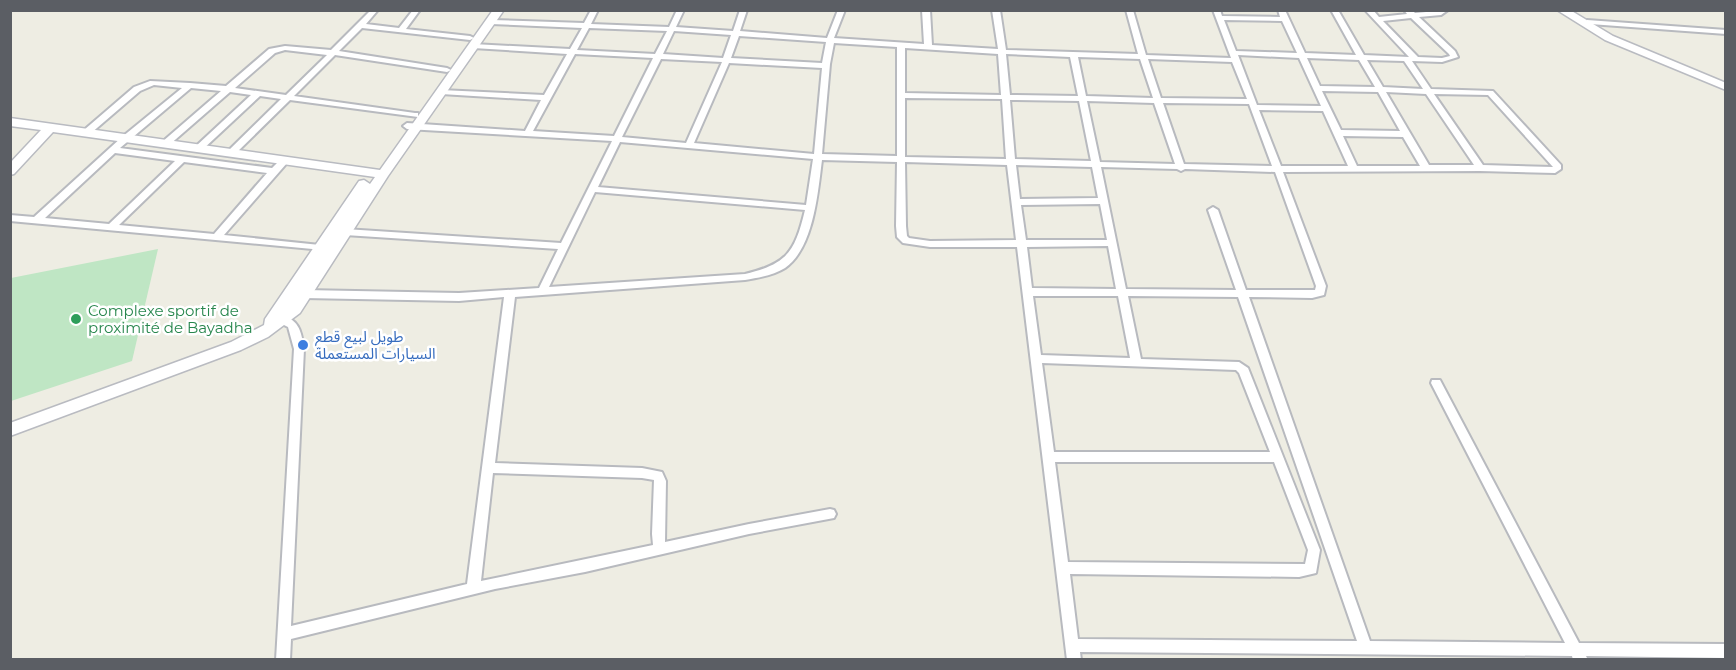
<svg xmlns="http://www.w3.org/2000/svg" width="1736" height="670" font-family="Montserrat,'Noto Sans Arabic',sans-serif">
<style>
.green{fill:#bfe6c4}
.lines{fill:none;stroke-linecap:round;stroke-linejoin:round}
.street-casing{stroke:#b8babf;stroke-width:4}
.secondary-casing{stroke:#b9bbc1;stroke-width:3}
.street{fill:#fff;fill-rule:evenodd}
.secondary{fill:#fff;fill-rule:evenodd}
.leisure-dot{fill:#2e9e5b;stroke:#fff;stroke-width:2}
.shop-dot{fill:#3f7fe0;stroke:#fff;stroke-width:2}
.labels{text-anchor:middle;dominant-baseline:central;stroke-width:5;stroke-linejoin:round;paint-order:stroke}
.leisure-label{font-size:15px;fill:#27864d;stroke:#fff;text-anchor:start}
.shop-label{font-size:15px;fill:#366cbe;stroke:#fff;text-anchor:start}
</style>
<rect width="100%" height="100%" fill="#eeede3"/>
<path class="green" d="M 158,249 L 132,361 L 11,401 L 11,278 Z"/>
<g class="lines">
<defs>
<g id="street">
<path d="M 371,10 L 378,10 L 366,24 L 399,28 L 413,10 L 420,10 L 406,29 L 470,36 L 474,38 L 470,40 L 362,28 L 339,51 L 447,68 L 451,70 L 447,72 L 335,55 L 294,96 L 415,113 L 418,113 L 418,117 L 290,100 L 234,155 L 228,155 L 228,151 L 281,99 L 260,96 L 201,151 L 195,151 L 195,147 L 251,95 L 230,92 L 168,146 L 162,146 L 162,142 L 221,91 L 191,88 L 120,148 L 272,168 L 281,159 L 287,159 L 287,163 L 224,235 L 320,245 L 323,246 L 325,248 L 323,250 L 10,221 L 10,215 L 34,217 L 122,137 L 182,88 L 154,85 L 140,91 L 90,134 L 84,134 L 84,130 L 134,87 L 150,81 L 190,83 L 226,86 L 269,49 L 285,46 L 331,50 ZM 285,50 L 327,55 L 286,95 L 235,88 L 275,53 ZM 115,153 L 175,161 L 109,224 L 45,218 ZM 184,162 L 267,173 L 214,234 L 119,225 Z"/>
<path d="M 591,10 L 598,10 L 591,24 L 669,27 L 677,10 L 684,10 L 676,27 L 733,31 L 740,10 L 747,10 L 740,31 L 827,38 L 838,10 L 845,10 L 834,38 L 924,44 L 922,10 L 930,10 L 932,45 L 998,49 L 992,10 L 1000,10 L 1006,50 L 1138,54 L 1126,10 L 1133,10 L 1146,55 L 1231,58 L 1213,10 L 1220,10 L 1222,16 L 1280,17 L 1278,10 L 1285,10 L 1305,53 L 1356,55 L 1331,10 L 1338,10 L 1364,55 L 1409,57 L 1365,10 L 1373,10 L 1379,17 L 1407,14 L 1404,10 L 1412,10 L 1415,13 L 1448,10 L 1441,15 L 1419,17 L 1455,51 L 1458,57 L 1442,62 L 1412,61 L 1431,89 L 1493,91 L 1561,165 L 1561,169 L 1555,173 L 1480,171 L 1283,172 L 1326,286 L 1324,295 L 1312,298 L 1249,297 L 1370,641 L 1565,643 L 1431,383 L 1432,380 L 1440,380 L 1579,643 L 1726,644 L 1726,658 L 1586,656 L 1588,660 L 1573,660 L 1572,656 L 1080,652 L 1081,660 L 1067,660 L 1017,247 L 930,247 L 903,243 L 897,237 L 896,226 L 897,162 L 822,160 C 818,191 814,248 785,268 C 774,275 758,278 745,280 L 515,297 L 495,463 L 642,468 L 662,472 L 666,481 L 665,542 L 749,524 L 830,509 L 834,510 L 836,514 L 834,518 L 749,534 L 585,572 L 495,589 L 291,639 L 290,660 L 276,660 L 294,349 L 288,327 L 274,320 L 273,317 L 278,313 C 299,320 301,329 304,349 L 291,626 L 467,584 L 504,297 L 459,301 L 304,298 L 299,294 L 304,290 L 459,293 L 539,288 L 558,249 L 345,235 L 340,232 L 345,229 L 561,243 L 612,141 L 407,129 L 403,126 L 407,123 L 525,131 L 541,100 L 441,94 L 437,92 L 441,90 L 544,95 L 567,54 L 473,48 L 469,46 L 473,44 L 570,49 L 582,28 L 491,24 L 487,22 L 491,20 L 584,23 ZM 1411,18 L 1449,54 L 1450,56 L 1442,58 L 1418,57 L 1383,21 ZM 1224,20 L 1282,21 L 1297,53 L 1236,51 ZM 589,28 L 667,31 L 655,54 L 577,50 ZM 674,31 L 731,35 L 723,58 L 663,54 ZM 739,36 L 826,42 L 822,63 L 731,58 ZM 834,43 L 897,47 L 897,156 L 822,154 L 830,64 ZM 905,48 L 998,54 L 1001,95 L 905,93 ZM 575,54 L 653,58 L 614,136 L 533,131 ZM 1006,54 L 1070,57 L 1078,96 L 1010,95 ZM 1238,55 L 1299,58 L 1321,106 L 1257,105 ZM 1078,57 L 1140,59 L 1153,98 L 1086,96 ZM 1307,58 L 1359,60 L 1375,87 L 1320,86 ZM 661,59 L 722,62 L 686,143 L 622,137 ZM 1148,59 L 1232,62 L 1247,99 L 1161,98 ZM 1367,60 L 1404,61 L 1423,89 L 1383,87 ZM 729,63 L 822,68 L 814,154 L 694,143 ZM 1322,91 L 1378,92 L 1400,131 L 1341,130 ZM 1386,92 L 1426,94 L 1474,165 L 1429,165 ZM 1434,94 L 1488,95 L 1553,167 L 1483,165 ZM 905,98 L 1002,99 L 1006,159 L 905,157 ZM 1010,100 L 1079,101 L 1091,161 L 1015,159 ZM 1087,101 L 1154,103 L 1175,164 L 1100,162 ZM 1163,103 L 1249,104 L 1272,166 L 1184,164 ZM 1259,110 L 1323,111 L 1348,166 L 1281,166 ZM 1343,136 L 1403,137 L 1420,166 L 1357,166 ZM 620,142 L 813,159 L 806,205 L 598,187 ZM 905,162 L 1007,165 L 1016,240 L 930,241 L 909,238 L 907,236 L 906,226 ZM 1016,165 L 1092,167 L 1098,198 L 1020,199 ZM 1101,167 L 1177,169 L 1181,171 L 1185,169 L 1275,172 L 1316,286 L 1315,290 L 1246,290 L 1218,210 L 1213,207 L 1208,210 L 1236,290 L 1126,289 ZM 595,192 L 805,210 C 795,252 787,264 745,274 L 549,287 ZM 1100,204 L 1107,240 L 1026,240 L 1021,205 ZM 1108,246 L 1116,289 L 1032,288 L 1027,247 ZM 1033,296 L 1118,296 L 1130,358 L 1041,355 ZM 1128,296 L 1238,297 L 1357,641 L 1078,639 L 1070,574 L 1299,577 L 1316,573 L 1320,550 L 1248,368 L 1239,362 L 1141,359 ZM 1042,363 L 1236,370 L 1239,373 L 1270,452 L 1054,452 ZM 1055,462 L 1274,462 L 1308,550 L 1305,564 L 1068,562 ZM 493,473 L 642,478 L 654,480 L 652,534 L 653,545 L 481,581 Z"/>
<path d="M 1587,20 L 1726,30 L 1726,34 L 1590,24 L 1587,24 Z"/>
</g>
<g id="secondary">
<path d="M 493,10 L 504,10 L 388,176 L 300,313 L 268,337 L 241,350 L 10,436 L 10,423 L 231,342 L 264,325 L 265,319 L 359,181 L 364,180 L 370,184 L 375,177 L 53,132 L 14,174 L 10,175 L 10,163 L 41,130 L 10,126 L 10,118 L 380,170 Z"/>
<path d="M 1557,10 L 1570,10 L 1613,36 L 1726,83 L 1726,90 L 1605,40 Z"/>
</g>
</defs>
<use href="#street" class="street-casing"/>
<use href="#secondary" class="secondary-casing"/>
<use href="#street" class="street"/>
<use href="#secondary" class="secondary"/>
</g>
<circle class="leisure-dot" cx="76" cy="319" r="6"/>
<circle class="shop-dot" cx="303" cy="345" r="6"/>
<g class="labels">
<g class="leisure-label">
<text x="88" y="310">Complexe sportif de<tspan x="88" dy="17">proximité de Bayadha</tspan></text>
</g>
<g class="shop-label">
<text x="315" y="336">طويل لبيع قطع<tspan x="315" dy="17">السيارات المستعملة</tspan></text>
</g>
</g>
<rect width="1736" height="670" fill="none" stroke="#5b5e64" stroke-width="24"/>
</svg>
